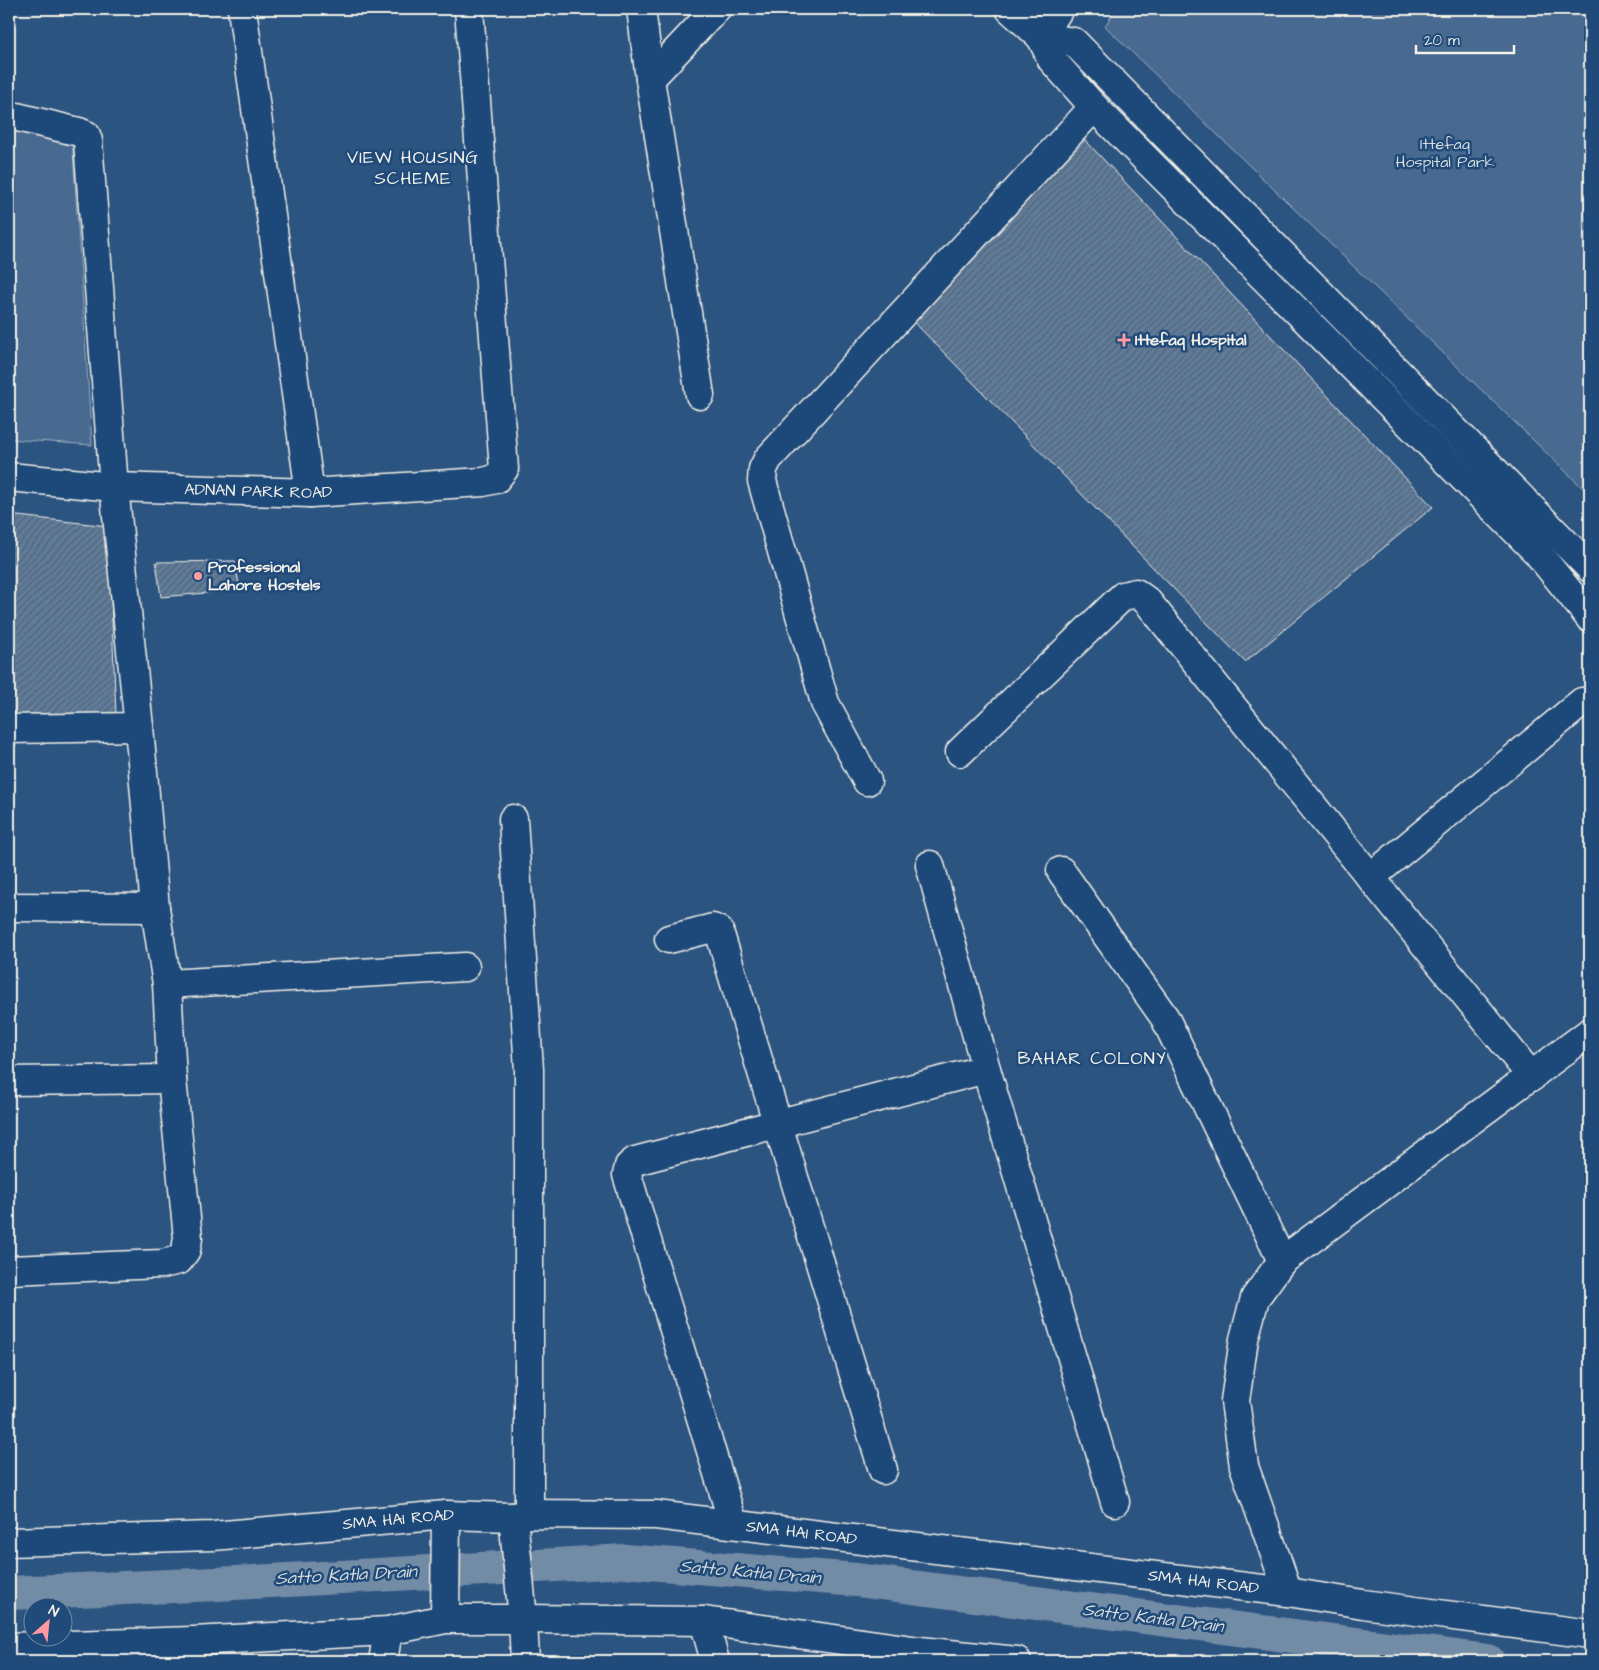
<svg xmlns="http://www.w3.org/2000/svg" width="1599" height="1670" font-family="'Architects Daughter',sans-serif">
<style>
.green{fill:#496b90;stroke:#9eaebc}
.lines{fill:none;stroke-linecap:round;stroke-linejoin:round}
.canal{stroke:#738ca6;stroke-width:34}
.building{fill:url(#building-hatch);stroke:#f4f1e8}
.minor-casing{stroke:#f4f1e8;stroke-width:31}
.minor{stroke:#1f4a7a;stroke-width:28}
.poi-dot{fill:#ff9aa2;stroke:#1f4a7a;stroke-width:2}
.labels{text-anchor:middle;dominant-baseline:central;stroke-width:5;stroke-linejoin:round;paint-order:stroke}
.park-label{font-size:16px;fill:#dadddb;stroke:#1f4a7a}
.poi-label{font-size:16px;font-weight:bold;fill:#f4f1e8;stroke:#1f4a7a;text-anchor:start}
.street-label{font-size:16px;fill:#f4f1e8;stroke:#1f4a7a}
.neighbourhood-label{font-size:18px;letter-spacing:1px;fill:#f4f1e8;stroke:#1f4a7a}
.water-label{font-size:18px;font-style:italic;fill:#dadddb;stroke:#1f4a7a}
</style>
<defs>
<pattern id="building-hatch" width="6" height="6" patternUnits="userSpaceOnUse" patternTransform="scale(1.25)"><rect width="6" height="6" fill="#5e7b9a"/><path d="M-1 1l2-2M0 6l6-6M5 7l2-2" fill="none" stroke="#556474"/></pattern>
</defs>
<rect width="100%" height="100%" fill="#2c5481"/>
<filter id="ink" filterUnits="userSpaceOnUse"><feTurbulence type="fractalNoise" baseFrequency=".02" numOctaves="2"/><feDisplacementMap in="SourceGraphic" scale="10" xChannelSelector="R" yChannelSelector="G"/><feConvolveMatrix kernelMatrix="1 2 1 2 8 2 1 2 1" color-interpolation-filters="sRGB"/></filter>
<g filter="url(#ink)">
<g class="green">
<path d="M 1116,9 L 1590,9 L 1590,495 L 1105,26 Z"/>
<path d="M 9,121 L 72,136 L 92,445 L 9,439 Z"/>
</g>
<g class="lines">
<path class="canal" d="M 9,1593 L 217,1584 L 625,1561 L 857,1580 L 1488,1661"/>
</g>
<g class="building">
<path d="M 1084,139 L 1433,507 L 1245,662 L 914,322 Z"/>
<path d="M 9,515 L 108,526 L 116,715 L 9,716 Z"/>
<path d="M 235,561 L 240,590 L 161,597 L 156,562 Z"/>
</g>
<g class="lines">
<defs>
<g id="minor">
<path d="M 242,9 L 310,493"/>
<path d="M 641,9 L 650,79 L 700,395"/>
<path d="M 1010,9 L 1041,37 L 1052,60 L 1094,107 L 1537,552 L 1590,618"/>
<path d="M 1041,37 L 1074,42 L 1590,568"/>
<path d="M 1041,37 L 1059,9"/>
<path d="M 650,79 L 716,9"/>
<path d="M 9,115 L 79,132 L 86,135 L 88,141 L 114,487 L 139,727 L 155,908 L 167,984 L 172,1079 L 188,1238 L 186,1250 L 179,1260 L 162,1264 L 9,1270"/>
<path id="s1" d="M 9,477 L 114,487 L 310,493 L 483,482 L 496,479 L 504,469 L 469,9"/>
<path d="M 9,729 L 139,727"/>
<path d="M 960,752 L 1123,596 L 1136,593 L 1147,601 L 1532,1077"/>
<path d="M 867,781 L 825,703 L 762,481 L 763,469 L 768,459 L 1094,107"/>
<path d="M 513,819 L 529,1070 L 529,1514"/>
<path d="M 930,865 L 986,1069 L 1115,1502"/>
<path d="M 1061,871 L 1165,1018 L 1282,1261 L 1255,1298 L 1244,1339 L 1235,1401 L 1244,1466 L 1288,1592"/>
<path d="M 1371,877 L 1582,702 L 1590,702"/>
<path d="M 9,907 L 155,908"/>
<path d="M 669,939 L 713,928 L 719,931 L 883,1470"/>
<path d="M 167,984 L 465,967"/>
<path d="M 9,1081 L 172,1079"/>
<path d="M 1282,1261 L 1590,1032"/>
<path d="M 513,1517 L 523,1619 L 525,1661"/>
<path d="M 733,1523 L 627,1175 L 629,1166 L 635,1161 L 986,1069"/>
<path id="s2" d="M 9,1542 L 213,1536 L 446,1515 L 513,1517 L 529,1514 L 656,1515 L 1288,1592 L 1363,1604 L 1590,1634"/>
<path d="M 445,1619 L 446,1515"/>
<path d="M 704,1621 L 715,1661"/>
<path d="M 9,1647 L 193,1641 L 388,1631 L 445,1619 L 523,1619 L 704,1621 L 920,1651 L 1017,1661"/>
<path d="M 383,1661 L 388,1631"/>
</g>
</defs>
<use href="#minor" class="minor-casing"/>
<use href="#minor" class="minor"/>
</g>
</g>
<g class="poi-dot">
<path d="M1121.5 332.5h5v5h5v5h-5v5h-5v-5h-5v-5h5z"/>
<circle cx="198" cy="576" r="5"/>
</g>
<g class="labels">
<g class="park-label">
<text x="1445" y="144">Ittefaq<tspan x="1445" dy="18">Hospital Park</tspan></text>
</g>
<g class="poi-label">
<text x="1135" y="340">Ittefaq Hospital</text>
<text x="208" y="567">Professional<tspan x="208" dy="18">Lahore Hostels</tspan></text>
</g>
<g class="street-label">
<text stroke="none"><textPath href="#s1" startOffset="250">ADNAN PARK ROAD</textPath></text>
<text stroke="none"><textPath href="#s2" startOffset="390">SMA HAI ROAD</textPath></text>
<text stroke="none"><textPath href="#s2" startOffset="795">SMA HAI ROAD</textPath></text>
<text stroke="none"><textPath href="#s2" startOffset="1200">SMA HAI ROAD</textPath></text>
</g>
<g class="neighbourhood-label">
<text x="413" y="157">VIEW HOUSING<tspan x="413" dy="21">SCHEME</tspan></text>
<text x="1092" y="1058">BAHAR COLONY</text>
</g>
<g class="water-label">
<text transform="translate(750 1572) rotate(5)">Satto Katla Drain</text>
<text transform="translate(346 1575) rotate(-3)">Satto Katla Drain</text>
<text transform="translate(1153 1618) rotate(7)">Satto Katla Drain</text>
</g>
</g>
<rect width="1599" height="1670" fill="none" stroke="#1f4a7a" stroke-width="30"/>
<rect x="15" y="15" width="1569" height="1640" fill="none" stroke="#f4f1e8" stroke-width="2" filter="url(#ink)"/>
<g transform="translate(48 1622) rotate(27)"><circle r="24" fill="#1f4a7a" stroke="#748da6"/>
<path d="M0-4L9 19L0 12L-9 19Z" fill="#ff9aa2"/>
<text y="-8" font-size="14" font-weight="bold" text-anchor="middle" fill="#f4f1e8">N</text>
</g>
<path d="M1416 45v8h98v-8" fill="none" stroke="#f4f1e8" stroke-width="2.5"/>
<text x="1424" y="45" font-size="15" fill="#f4f1e8" stroke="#1f4a7a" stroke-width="4" paint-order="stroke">20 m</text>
</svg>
